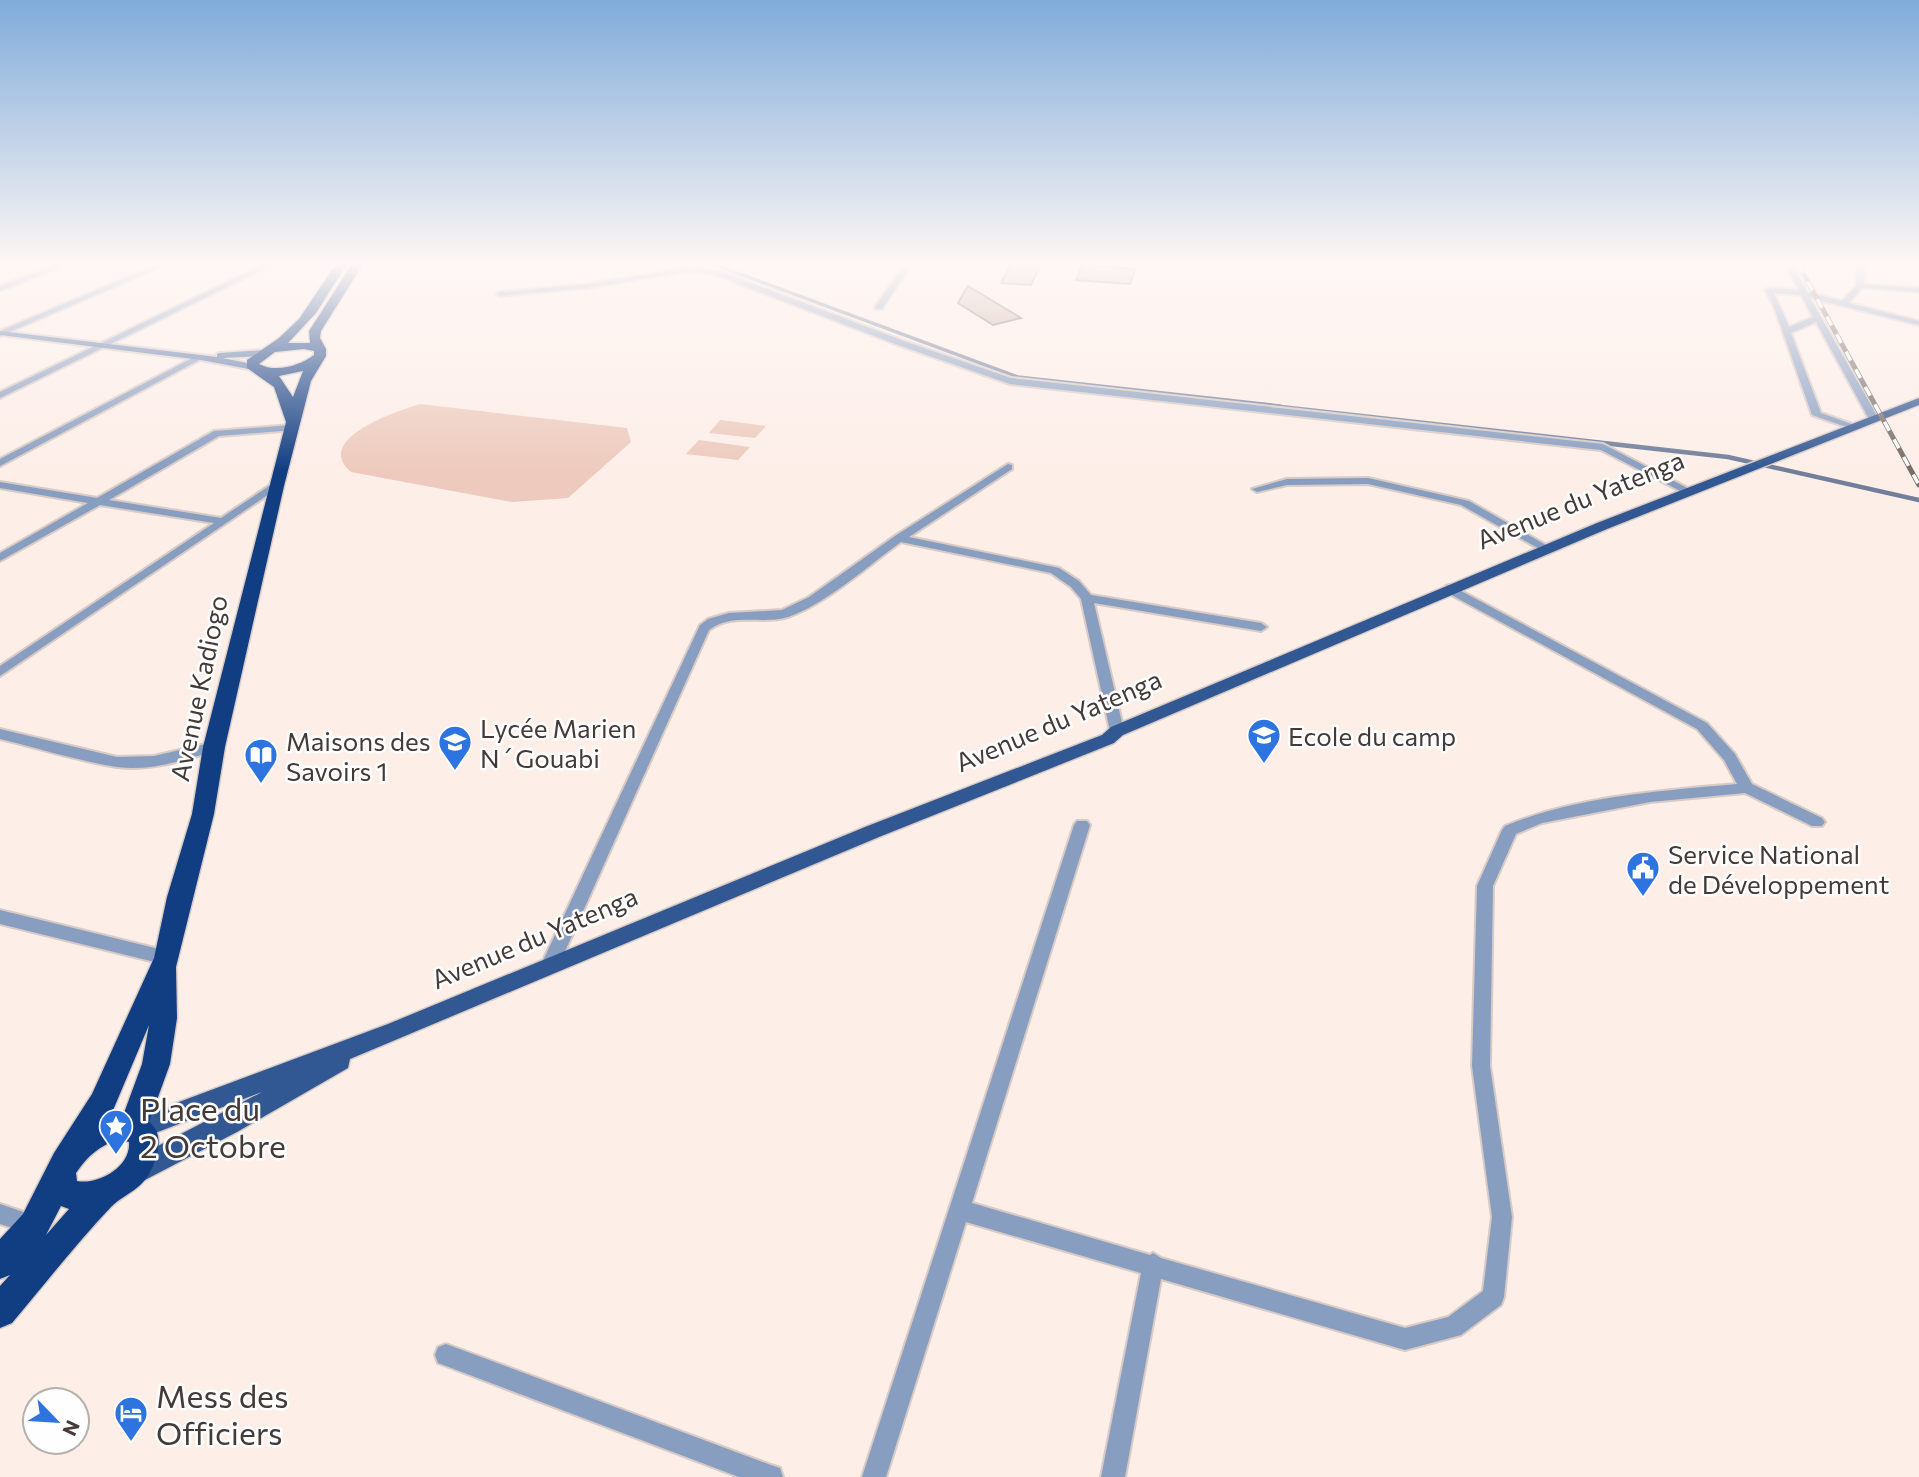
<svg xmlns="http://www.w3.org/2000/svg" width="1919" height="1477" font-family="Commissioner,sans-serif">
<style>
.green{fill:#edcabd}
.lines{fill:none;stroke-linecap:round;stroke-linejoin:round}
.stream-far1{stroke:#717f9a;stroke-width:3.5}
.stream{stroke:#717f9a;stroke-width:4.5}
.building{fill:#c5aea5;stroke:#7e6961;stroke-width:2}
.street-casing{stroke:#d8cac5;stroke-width:4}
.secondary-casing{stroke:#d8cac5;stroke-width:4}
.primary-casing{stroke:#d8cac5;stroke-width:3}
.highway-casing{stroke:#d8cac5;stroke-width:3}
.street{fill:#889ec1;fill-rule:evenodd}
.secondary{fill:#5675a7;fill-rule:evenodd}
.primary{fill:#325893;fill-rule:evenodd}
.highway{fill:#113d82;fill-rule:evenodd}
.rail-casing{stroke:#796d6a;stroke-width:5}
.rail{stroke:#fefefe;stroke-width:3.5;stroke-dasharray:10;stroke-linecap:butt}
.labels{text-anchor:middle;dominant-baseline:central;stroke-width:5;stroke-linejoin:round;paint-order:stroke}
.street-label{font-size:26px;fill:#443a37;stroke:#fefefe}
.poi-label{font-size:26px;fill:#443a37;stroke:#fefefe;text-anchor:start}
.near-poi-label{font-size:32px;fill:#443a37;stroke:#fefefe;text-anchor:start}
</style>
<rect width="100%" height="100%" fill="#fdeee8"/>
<g class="green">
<path d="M 420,404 L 627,428 L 631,442 L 568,498 L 512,502 L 351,472 C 312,439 397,411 420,404 Z"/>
<path d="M 720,420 L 721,420 L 766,426 L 755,438 L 709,433 Z"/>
<path d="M 699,440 L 750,447 L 738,460 L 686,454 Z"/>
</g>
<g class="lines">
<path class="stream-far1" d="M 713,264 L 1018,377 L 1280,406"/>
<path class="stream" d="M 1264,405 L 1728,457 L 1919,500"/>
</g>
<g class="building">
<path d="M 1011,264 L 1041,264 L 1031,285 L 1001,283 Z"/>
<path d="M 1082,265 L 1126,268 L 1135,269 L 1130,284 L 1076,280 Z"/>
<path d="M 968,286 L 1021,318 L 993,325 L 958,303 Z"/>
</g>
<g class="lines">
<defs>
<g id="street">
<path d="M 58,264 L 69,264 L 0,291 L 0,286 Z"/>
<path d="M 158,264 L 168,264 L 0,336 L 0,331 Z"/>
<path d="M 264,264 L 274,264 L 0,398 L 0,392 Z"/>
<path d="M 905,264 L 912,264 L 882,309 L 876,309 L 875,307 Z"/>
<path d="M 1785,264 L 1792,264 L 1807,292 L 1842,301 L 1856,286 L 1857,264 L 1865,264 L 1864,284 L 1919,288 L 1919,292 L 1862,288 L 1849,303 L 1919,321 L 1919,325 L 1810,298 L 1879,419 L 1877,421 L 1869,419 L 1816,322 L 1791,333 L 1821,413 L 1860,427 L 1852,429 L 1812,415 L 1774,307 L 1765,290 L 1769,288 L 1799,290 ZM 1774,293 L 1801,295 L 1813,317 L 1789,327 Z"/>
<path d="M 690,267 L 720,271 L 904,341 L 1011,378 L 1603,444 L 1693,491 L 1688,494 L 1684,493 L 1601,450 L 1010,384 L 898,345 L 715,275 L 690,271 L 587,288 L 500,296 L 496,294 L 500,292 L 587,284 Z"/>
<path d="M 198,355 L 205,357 L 0,466 L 0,459 Z"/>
<path d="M 291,425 L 294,426 L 294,430 L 219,436 L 109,500 L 221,518 L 272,484 L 276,483 L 281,486 L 0,676 L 0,666 L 214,523 L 100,505 L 0,561 L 0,553 L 88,503 L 0,488 L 0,482 L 97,498 L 214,431 Z"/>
<path d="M 1008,464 L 1012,465 L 1012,469 L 909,537 L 1059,568 L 1079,581 L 1091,595 L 1261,623 L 1267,627 L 1261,631 L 1094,603 L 1124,731 L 1117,736 L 1110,731 L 1081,599 L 1071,587 L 1051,573 L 901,542 C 869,565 826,604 788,617 C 762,625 733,612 709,630 L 558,967 L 555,972 L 549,974 L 543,972 L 540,967 L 700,625 L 708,619 L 729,613 L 782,610 L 809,597 L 895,536 Z"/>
<path d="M 1368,478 L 1469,501 L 1553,549 L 1547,552 L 1543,551 L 1461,505 L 1368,484 L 1287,485 L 1257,492 L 1252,489 L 1287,479 Z"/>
<path d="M 1450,585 L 1707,723 L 1735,754 L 1752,784 L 1822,818 L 1825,822 L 1822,826 L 1812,826 L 1745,793 L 1650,802 L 1542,823 L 1516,834 L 1493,886 L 1490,1066 L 1512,1217 L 1504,1297 L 1501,1305 L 1461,1335 L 1405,1350 L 1161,1279 L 1125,1477 L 1101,1477 L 1141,1273 L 966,1222 L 886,1477 L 862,1477 L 1074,825 L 1077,821 L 1087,821 L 1090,825 L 972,1203 L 1150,1255 L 1153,1253 L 1161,1258 L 1405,1328 L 1448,1317 L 1483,1291 L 1492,1217 L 1472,1066 L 1477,886 L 1502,830 L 1505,826 C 1577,796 1660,791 1737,784 L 1724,760 L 1697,729 L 1446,592 L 1446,586 Z"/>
<path d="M 0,729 L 117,757 L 154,756 L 214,742 L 221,747 L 219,750 C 187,759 150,772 117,767 C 78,761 38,748 0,739 Z"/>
<path d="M 0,910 L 167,951 L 173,953 L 176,958 L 173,963 L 167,965 L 0,924 Z"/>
<path d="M 0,1204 L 41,1218 L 44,1225 L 41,1232 L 34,1235 L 0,1224 Z"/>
<path d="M 446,1344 L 771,1465 L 780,1468 L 783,1477 L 739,1477 L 446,1366 L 438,1363 L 435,1355 L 438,1347 Z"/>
</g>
<path id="secondary" d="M 0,331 L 217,357 L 217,354 L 220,353 L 263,350 L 267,353 L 263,356 L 222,358 L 257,365 L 257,369 L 254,370 L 201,360 L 0,335 Z"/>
<path id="primary" d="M 1919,398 L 1919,405 L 1607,529 L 1123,735 L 1114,743 L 879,837 L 350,1059 L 348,1068 L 237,1132 L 143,1181 L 134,1184 L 125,1181 L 121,1172 L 125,1163 L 262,1092 L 137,1140 L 128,1137 L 125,1129 L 128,1121 L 388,1024 L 865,827 L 1102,735 L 1111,727 L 1597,523 Z"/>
<path id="highway" d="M 336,264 L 347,264 L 316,313 L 288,343 L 310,343 L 309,331 L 352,264 L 363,264 L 321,331 L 320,338 L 326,349 L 326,356 L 311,381 L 284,486 L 225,747 L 214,814 L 176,967 L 177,1018 L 170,1064 L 149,1122 C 165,1134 158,1157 150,1172 C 140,1191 124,1194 111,1207 C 76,1244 44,1285 12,1323 L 0,1328 L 0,1286 L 10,1275 L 0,1279 L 0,1239 L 23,1214 L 54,1153 L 92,1094 L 154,958 L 167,897 L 192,814 L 203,747 L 286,422 L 274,387 L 247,368 L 247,360 L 279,338 L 299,319 ZM 304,349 L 314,351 L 314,355 C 299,366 276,373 259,364 L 275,352 ZM 303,371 L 293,397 L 279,376 ZM 149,1025 L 142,1064 L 124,1113 L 111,1115 ZM 119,1140 L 129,1142 C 131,1167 98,1185 77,1181 L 76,1173 C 87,1157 99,1145 119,1140 ZM 61,1206 L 69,1209 L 46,1235 Z"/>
</defs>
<use href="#street" class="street-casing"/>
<use href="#secondary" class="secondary-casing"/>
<use href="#primary" class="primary-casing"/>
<use href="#highway" class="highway-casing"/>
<use href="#street" class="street"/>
<use href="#secondary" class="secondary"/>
<use href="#primary" class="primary"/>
<use href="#highway" class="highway"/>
<defs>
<path id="rail" d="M 1798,264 L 1919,485"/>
</defs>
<use href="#rail" class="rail-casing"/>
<use href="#rail" class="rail"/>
</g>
<linearGradient id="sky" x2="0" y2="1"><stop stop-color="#80abda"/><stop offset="0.56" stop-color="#fef7f5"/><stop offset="1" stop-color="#fef7f5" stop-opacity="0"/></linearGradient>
<rect width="1919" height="471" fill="url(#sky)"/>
<defs>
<symbol id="school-pin" viewBox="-11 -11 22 30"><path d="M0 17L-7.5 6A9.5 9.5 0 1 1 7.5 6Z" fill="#2e74e0" stroke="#fefefe"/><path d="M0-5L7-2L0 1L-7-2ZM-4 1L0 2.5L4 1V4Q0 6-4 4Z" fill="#fff"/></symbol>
<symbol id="library-pin" viewBox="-11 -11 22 30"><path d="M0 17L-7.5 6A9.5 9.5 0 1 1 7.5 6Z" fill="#2e74e0" stroke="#fefefe"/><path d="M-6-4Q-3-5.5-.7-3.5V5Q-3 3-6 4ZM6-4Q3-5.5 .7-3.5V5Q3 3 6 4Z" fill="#fff"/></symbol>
<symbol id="civic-pin" viewBox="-11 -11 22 30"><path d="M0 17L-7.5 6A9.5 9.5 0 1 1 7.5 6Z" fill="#2e74e0" stroke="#fefefe"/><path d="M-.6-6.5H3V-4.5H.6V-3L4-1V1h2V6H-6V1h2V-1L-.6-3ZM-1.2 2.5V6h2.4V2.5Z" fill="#fff"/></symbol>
<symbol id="sight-pin" viewBox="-11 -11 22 30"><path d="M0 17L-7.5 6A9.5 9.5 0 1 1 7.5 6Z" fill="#2e74e0" stroke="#fefefe"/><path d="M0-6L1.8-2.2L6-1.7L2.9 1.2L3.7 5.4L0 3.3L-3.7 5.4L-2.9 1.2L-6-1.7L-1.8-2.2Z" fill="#fff"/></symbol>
<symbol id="hotel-pin" viewBox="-11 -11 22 30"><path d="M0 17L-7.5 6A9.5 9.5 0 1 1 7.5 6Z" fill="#2e74e0" stroke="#fefefe"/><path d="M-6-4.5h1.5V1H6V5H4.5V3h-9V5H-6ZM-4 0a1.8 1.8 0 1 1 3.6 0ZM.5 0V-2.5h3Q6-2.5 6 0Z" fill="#fff"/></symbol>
</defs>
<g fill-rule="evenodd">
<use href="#school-pin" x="1245" y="716" width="38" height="52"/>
<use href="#school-pin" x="436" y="723" width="38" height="52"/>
<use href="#library-pin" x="242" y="736" width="38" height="52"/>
<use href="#civic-pin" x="1624" y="849" width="38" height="52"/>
<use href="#sight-pin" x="97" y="1107" width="38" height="52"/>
<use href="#hotel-pin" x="112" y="1394" width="38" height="52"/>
</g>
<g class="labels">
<g class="street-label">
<text transform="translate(1580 499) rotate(-22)">Avenue du Yatenga</text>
<text transform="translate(198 688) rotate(-78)">Avenue Kadiogo</text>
<text transform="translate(1058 720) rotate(-23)">Avenue du Yatenga</text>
<text transform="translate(534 937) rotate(-23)">Avenue du Yatenga</text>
</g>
<g class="poi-label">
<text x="480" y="727">Lycée Marien<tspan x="480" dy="30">N´Gouabi</tspan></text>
<text x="1288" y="735">Ecole du camp</text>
<text x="286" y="740">Maisons des<tspan x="286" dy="30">Savoirs 1</tspan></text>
<text x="1668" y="853">Service National<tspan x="1668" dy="30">de Développement</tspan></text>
</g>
<g class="near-poi-label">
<text x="140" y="1108">Place du<tspan x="140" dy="37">2 Octobre</tspan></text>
<text x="156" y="1395">Mess des<tspan x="156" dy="37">Officiers</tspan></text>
</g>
</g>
<g transform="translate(56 1421) rotate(115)"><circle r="33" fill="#fefefe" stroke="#b4b0ae" stroke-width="2"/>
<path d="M0-5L12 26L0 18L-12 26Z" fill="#2e74e0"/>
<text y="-10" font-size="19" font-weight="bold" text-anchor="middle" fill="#443a37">N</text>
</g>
</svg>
